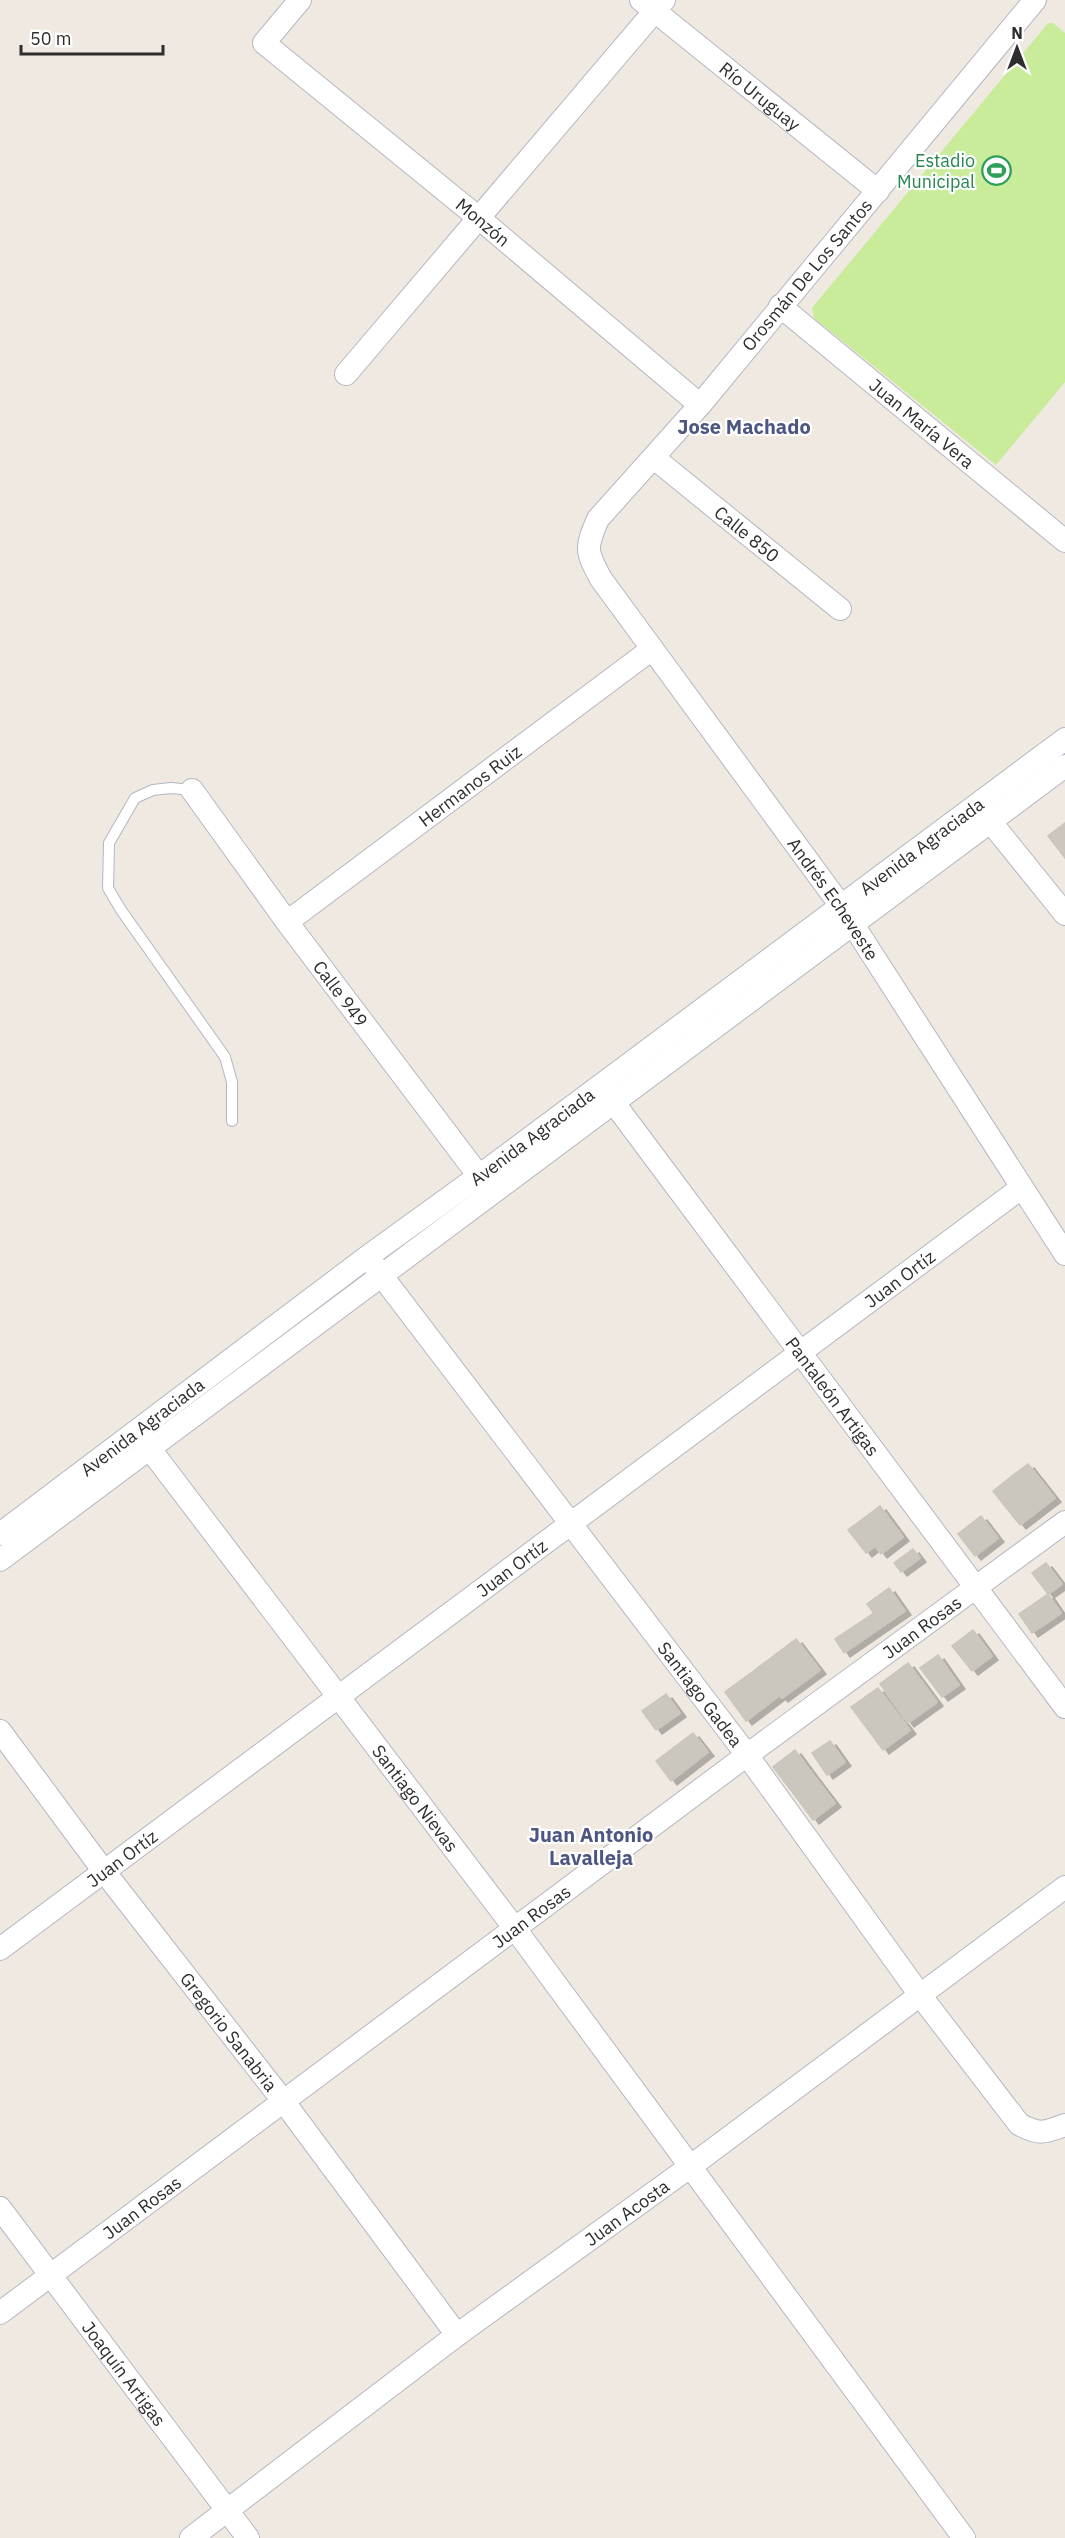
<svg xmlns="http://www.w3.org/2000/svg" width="1065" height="2538" font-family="'IBM Plex Sans',sans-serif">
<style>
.pitch{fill:#c9ec9a}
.building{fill:#cbc7bf;stroke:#cbc5ba;stroke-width:1.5;filter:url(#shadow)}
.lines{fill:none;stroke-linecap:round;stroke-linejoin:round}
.lane-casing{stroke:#b4b7c1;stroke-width:12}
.street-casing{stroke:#b4b7c1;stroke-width:24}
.lane{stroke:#fff;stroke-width:10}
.street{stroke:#fff;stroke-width:22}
.labels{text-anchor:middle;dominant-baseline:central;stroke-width:4.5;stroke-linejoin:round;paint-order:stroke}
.street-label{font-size:18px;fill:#2e2e2e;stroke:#fff}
.leisure-label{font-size:18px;fill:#27864d;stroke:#fff;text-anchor:end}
.neighbourhood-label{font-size:20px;font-weight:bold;fill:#4d5680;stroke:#fff}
</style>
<defs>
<filter id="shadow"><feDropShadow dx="6" dy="4" stdDeviation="0" flood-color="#0004"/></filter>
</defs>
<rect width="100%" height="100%" fill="#efe9e1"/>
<path class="pitch" d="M 1048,23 L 1053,23 L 1065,33 L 1065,382 L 996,465 L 814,318 L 812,308 Z"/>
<g class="building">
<path d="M 1065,823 L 1065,858 L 1048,836 Z"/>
<path d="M 1028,1464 L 1055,1498 L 1038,1511 L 1012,1476 Z"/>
<path d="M 1012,1476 L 1038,1511 L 1020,1525 L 993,1491 Z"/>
<path d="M 880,1506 L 903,1537 L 881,1554 L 875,1546 L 866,1553 L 848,1530 Z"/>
<path d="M 981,1516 L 998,1538 L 975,1556 L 958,1534 Z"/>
<path d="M 913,1549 L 920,1558 L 901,1572 L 894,1563 Z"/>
<path d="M 1046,1563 L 1062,1584 L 1048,1594 L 1032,1573 Z"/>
<path d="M 889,1588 L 905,1611 L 883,1626 L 867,1604 Z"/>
<path d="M 1048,1594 L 1061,1613 L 1032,1633 L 1019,1614 Z"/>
<path d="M 874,1613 L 883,1626 L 844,1653 L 835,1639 Z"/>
<path d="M 973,1630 L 992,1656 L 972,1671 L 952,1646 Z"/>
<path d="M 796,1639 L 820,1670 L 782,1698 L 759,1667 Z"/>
<path d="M 938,1655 L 959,1685 L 942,1697 L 920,1668 Z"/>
<path d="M 908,1663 L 937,1702 L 908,1723 L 880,1684 Z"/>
<path d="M 759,1667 L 780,1695 L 746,1721 L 725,1692 Z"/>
<path d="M 878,1688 L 910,1730 L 883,1750 L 851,1707 Z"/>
<path d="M 666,1694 L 680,1713 L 656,1730 L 642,1711 Z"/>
<path d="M 693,1733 L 708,1752 L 671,1781 L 656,1761 Z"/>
<path d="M 830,1741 L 845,1762 L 827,1775 L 812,1753 Z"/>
<path d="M 795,1750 L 815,1777 L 793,1793 L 773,1767 Z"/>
<path d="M 815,1777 L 835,1803 L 813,1820 L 793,1793 Z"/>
</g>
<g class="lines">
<defs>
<path id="lane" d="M 192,790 L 171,788 L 153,790 L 135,798 L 109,843 L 108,888 L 121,910 L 225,1057 L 232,1082 L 232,1121"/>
<g id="street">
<path id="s1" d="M 300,0 L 264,43 L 480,219 L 700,405"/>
<path id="s2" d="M 641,0 L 878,191"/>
<path id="s3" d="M 1035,0 L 700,405 L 598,519 C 585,549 586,551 601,579 L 841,906 L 1065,1254"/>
<path id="s4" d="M 780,306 L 1065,541"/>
<path d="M 346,374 L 664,0"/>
<path id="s5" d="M 654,458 L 840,609"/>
<path id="s6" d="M 192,790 L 287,922 L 488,1188"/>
<path d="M 981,810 L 1065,914"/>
<path id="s7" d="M 287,922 L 652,649"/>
<path id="s8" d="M 605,1091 L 1065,1707"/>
<path id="s9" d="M 372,1263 L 747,1755 L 920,1995 L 1019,2124 C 1038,2135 1045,2133 1065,2125"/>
<path id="s10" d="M 137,1432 L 516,1930 L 964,2538"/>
<path id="s11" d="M 0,1534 L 367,1257 L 479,1176 L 1065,739"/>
<path d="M 0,1560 L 1065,766"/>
<path id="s12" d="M 0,1731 L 103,1870 L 284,2102 L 457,2335"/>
<path id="s13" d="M 0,1949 L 1021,1188"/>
<path id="s14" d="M 0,2208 L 248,2538"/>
<path id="s15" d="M 0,2313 L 747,1755 L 1065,1522"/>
<path id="s16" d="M 191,2538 L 457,2335 L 691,2166 L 1065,1887"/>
</g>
</defs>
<use href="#lane" class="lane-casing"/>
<use href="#street" class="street-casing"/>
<use href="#lane" class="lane"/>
<use href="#street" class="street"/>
</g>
<defs>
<symbol id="stadium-ring" viewBox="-11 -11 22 22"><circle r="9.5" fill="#fff" stroke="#2e9e5b" stroke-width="1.5"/><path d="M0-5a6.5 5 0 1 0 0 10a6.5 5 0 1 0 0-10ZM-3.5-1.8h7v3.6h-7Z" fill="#2e9e5b"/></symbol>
</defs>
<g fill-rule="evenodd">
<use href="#stadium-ring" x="980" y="154" width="33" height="33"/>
</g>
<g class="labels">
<g class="street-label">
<text stroke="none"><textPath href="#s2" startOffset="153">Río Uruguay</textPath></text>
<text stroke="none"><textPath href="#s1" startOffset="339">Monzón</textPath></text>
<text transform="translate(807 275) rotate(-50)">Orosmán De Los Santos</text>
<text stroke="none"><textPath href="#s4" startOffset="184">Juan María Vera</textPath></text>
<text stroke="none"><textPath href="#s5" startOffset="120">Calle 850</textPath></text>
<text stroke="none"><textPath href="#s7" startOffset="228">Hermanos Ruiz</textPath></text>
<text stroke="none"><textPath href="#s11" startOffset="1150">Avenida Agraciada</textPath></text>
<text stroke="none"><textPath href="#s3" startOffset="1138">Andrés Echeveste</textPath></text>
<text stroke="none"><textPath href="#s6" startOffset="252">Calle 949</textPath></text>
<text stroke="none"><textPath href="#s11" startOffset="664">Avenida Agraciada</textPath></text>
<text stroke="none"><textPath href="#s13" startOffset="1122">Juan Ortíz</textPath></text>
<text stroke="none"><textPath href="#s8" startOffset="381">Pantaleón Artigas</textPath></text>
<text stroke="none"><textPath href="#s11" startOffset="178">Avenida Agraciada</textPath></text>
<text stroke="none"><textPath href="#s13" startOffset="638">Juan Ortíz</textPath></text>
<text stroke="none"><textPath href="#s15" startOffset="1149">Juan Rosas</textPath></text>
<text stroke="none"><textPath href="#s9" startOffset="542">Santiago Gadea</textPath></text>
<text stroke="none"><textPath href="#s10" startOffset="460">Santiago Nievas</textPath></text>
<text stroke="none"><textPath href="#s13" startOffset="152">Juan Ortíz</textPath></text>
<text stroke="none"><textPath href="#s15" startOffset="663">Juan Rosas</textPath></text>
<text stroke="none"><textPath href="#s12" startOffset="378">Gregorio Sanabria</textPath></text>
<text stroke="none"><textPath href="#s15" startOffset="177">Juan Rosas</textPath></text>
<text stroke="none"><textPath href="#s16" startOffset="544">Juan Acosta</textPath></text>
<text stroke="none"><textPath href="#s14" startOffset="207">Joaquín Artigas</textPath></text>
</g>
<g class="leisure-label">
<text x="975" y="160">Estadio<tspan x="975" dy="21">Municipal</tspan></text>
</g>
<g class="neighbourhood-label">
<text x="744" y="426">Jose Machado</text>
<text x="591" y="1834">Juan Antonio<tspan x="591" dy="23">Lavalleja</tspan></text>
</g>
</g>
<g transform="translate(1017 48)" stroke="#ffffff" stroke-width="4.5" paint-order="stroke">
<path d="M0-4.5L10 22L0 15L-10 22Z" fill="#2e2e2e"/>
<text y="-9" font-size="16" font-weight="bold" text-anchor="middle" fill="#2e2e2e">N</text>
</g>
<path d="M21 45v9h142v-9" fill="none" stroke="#2e2e2e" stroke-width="3"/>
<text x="30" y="45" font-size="18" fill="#2e2e2e" stroke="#ffffff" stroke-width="4.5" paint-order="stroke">50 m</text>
</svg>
